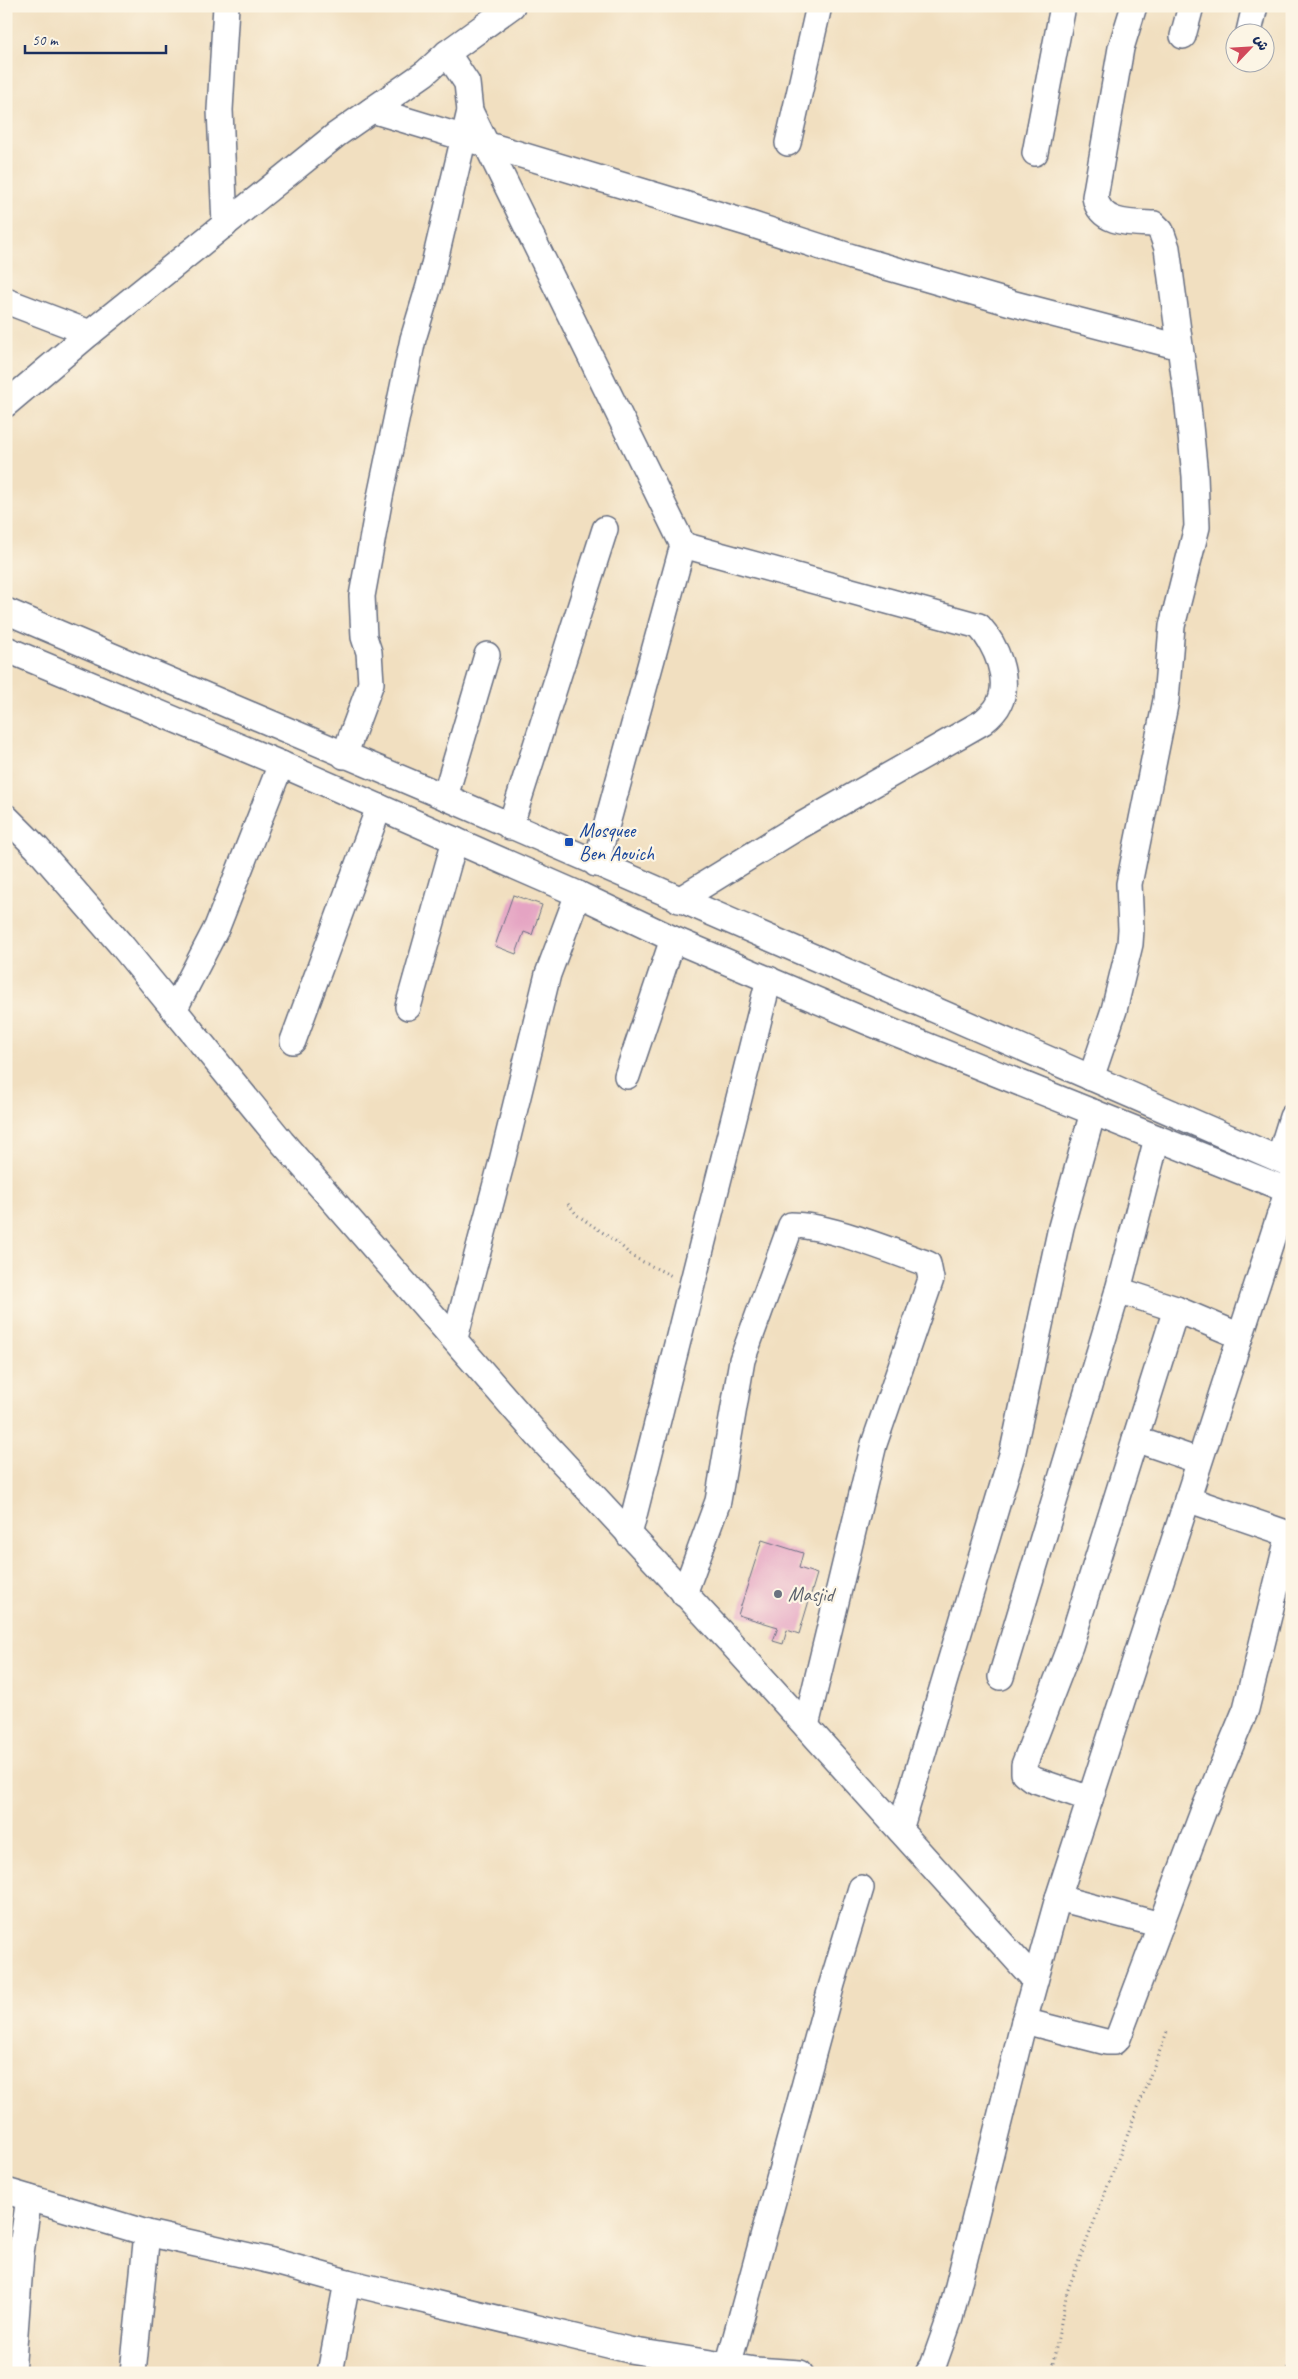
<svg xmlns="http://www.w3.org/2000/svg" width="1298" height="2379" font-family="Caveat,'Playpen Sans Arabic',sans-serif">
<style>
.building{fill:#e5a4c3}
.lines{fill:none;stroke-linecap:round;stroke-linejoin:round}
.minor-casing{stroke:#666d80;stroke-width:28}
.path{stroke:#666d80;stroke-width:3;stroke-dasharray:1 4;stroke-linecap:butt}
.minor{stroke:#fff;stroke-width:25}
.transit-dot{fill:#1a4fb4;stroke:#fcf5e5;stroke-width:2}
.worship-dot{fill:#6b7280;stroke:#fcf5e5;stroke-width:2}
.labels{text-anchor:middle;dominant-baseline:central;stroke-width:4.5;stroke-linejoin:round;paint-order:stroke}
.transit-label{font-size:20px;fill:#164399;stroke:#fcf5e5;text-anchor:start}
.worship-label{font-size:20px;fill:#5b616d;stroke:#fcf5e5;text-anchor:start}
</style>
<rect width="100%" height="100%" fill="#fcf5e5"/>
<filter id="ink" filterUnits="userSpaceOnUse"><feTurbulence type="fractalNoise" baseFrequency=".02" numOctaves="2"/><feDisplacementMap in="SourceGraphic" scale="10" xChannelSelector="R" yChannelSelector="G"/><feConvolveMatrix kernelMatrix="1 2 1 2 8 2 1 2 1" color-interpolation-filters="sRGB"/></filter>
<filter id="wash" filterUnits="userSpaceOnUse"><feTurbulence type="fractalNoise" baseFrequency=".0096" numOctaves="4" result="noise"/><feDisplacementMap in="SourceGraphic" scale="20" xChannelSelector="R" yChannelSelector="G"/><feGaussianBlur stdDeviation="1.12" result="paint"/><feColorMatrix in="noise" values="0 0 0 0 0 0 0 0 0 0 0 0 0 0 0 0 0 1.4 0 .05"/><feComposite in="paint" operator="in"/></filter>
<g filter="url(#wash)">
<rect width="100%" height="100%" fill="#f1dfc0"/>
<g id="blocks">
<g class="building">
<path d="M 513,895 L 542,905 L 532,935 L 524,932 L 516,954 L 495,946 Z"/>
<path d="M 762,1540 L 803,1553 L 799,1568 L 817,1574 L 799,1634 L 787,1630 L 783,1644 L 773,1641 L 778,1627 L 738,1615 Z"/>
</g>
</g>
</g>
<g filter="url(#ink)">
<use href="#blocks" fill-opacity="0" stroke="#666d80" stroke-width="1"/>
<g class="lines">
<defs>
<g id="minor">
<path d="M 1249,32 L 1255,6"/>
<path d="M 1183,36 L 1191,6"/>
<path d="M 372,110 L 747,223 L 852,257 L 1011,303 L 1180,347"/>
<path d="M 470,111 L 683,545 L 596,864"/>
<path d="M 788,143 L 819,6"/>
<path d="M 1035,153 L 1063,6"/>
<path d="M 225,225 L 220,110 L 226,6"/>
<path d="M 6,301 L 90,333"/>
<path d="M 6,404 L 90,333 L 336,135 L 425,73 L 447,53 L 512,6"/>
<path d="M 6,611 L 445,797 L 1292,1165"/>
<path d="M 6,649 L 281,764 L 578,894 L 673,939 L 868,1022 L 1292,1192"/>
<path d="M 344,756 L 371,683 L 369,652 L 364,637 L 362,596 L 380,497 L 413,339 L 429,286 L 470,111 L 467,83 L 447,53"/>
<path d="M 445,797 L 487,655"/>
<path d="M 6,817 L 37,848 L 123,947 L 282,1142 L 539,1437 L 730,1642 L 1035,1980"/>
<path d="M 510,827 L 605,529"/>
<path d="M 679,900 L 793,830 L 983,722 C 989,717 996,711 999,704 C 1011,679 996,645 979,626 L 683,545"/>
<path d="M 408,1007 L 455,840"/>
<path d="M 175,1008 L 217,927 L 281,764"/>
<path d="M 293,1041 L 379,807"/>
<path d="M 627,1076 L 673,939"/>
<path d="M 1091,1078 L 1114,1010 L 1130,944 L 1131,929 L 1129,884 L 1166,700 L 1172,626 L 1197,527 L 1195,476 L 1188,406 L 1167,248 L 1161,231 L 1154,224 C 1132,223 1100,225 1095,197 L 1121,48 L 1134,6"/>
<path d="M 1157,1138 L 1118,1290 L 1176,1309 L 1240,1336"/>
<path d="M 1279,1159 L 1292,1117"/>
<path d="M 455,1338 L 502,1161 L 548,974 L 578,894"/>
<path d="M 1135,1439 L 1199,1461"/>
<path d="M 629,1535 L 769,979"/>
<path d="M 684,1594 L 718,1501 L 742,1360 L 791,1225 C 829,1225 891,1251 928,1264 L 931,1279 L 874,1444 L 806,1726"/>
<path d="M 1001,1677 L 1118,1290"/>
<path d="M 1090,1799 L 1032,1779 L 1024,1773 L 1024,1765 L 1070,1646 L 1176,1309"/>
<path d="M 900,1830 L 1013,1451 L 1061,1227 L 1093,1112"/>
<path d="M 1058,1898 L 1161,1925"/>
<path d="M 1024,2021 L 1106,2042 L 1114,2042 L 1118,2038 L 1203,1812 L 1246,1709 L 1289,1534 L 1187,1499"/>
<path d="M 6,2191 L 147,2233 L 272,2261 L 347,2282 L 629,2350 L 755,2370 L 800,2373"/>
<path d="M 728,2366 L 832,1984 L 861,1888"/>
<path d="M 12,2373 L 21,2253 L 29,2198"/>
<path d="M 133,2373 L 147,2233"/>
<path d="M 330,2373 L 347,2282"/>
<path d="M 928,2373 L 933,2366 L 950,2318 L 1024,2021 L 1058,1898 L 1292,1177"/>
</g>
</defs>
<use href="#minor" class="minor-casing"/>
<g class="path">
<path d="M 568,1204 L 577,1215 L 618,1243 L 633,1257 L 674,1277"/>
<path d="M 1051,2373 L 1067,2292 L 1167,2032"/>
<path d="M 1286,2373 L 1292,2356"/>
</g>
<use href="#minor" class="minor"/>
</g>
</g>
<rect class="transit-dot" x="564" y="837" width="10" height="10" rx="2.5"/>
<circle class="worship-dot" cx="778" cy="1594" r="5"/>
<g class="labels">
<g class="transit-label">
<text x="579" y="830">Mosquee<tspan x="579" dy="23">Ben Aouich</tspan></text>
</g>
<g class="worship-label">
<text x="788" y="1594">Masjid</text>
</g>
</g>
<rect width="1298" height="2379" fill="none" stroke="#fcf5e5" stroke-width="25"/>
<g transform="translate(1250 48) rotate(65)"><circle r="24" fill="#fcf5e5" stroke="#a2a6af"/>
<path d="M0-4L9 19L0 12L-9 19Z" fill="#d1495b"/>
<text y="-8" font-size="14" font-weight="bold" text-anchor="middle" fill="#1b2f5e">ش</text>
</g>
<path d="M25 45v8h141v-8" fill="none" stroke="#1b2f5e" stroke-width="2.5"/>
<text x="32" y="45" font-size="15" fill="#1b2f5e" stroke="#fcf5e5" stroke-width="4" paint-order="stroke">50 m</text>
</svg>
